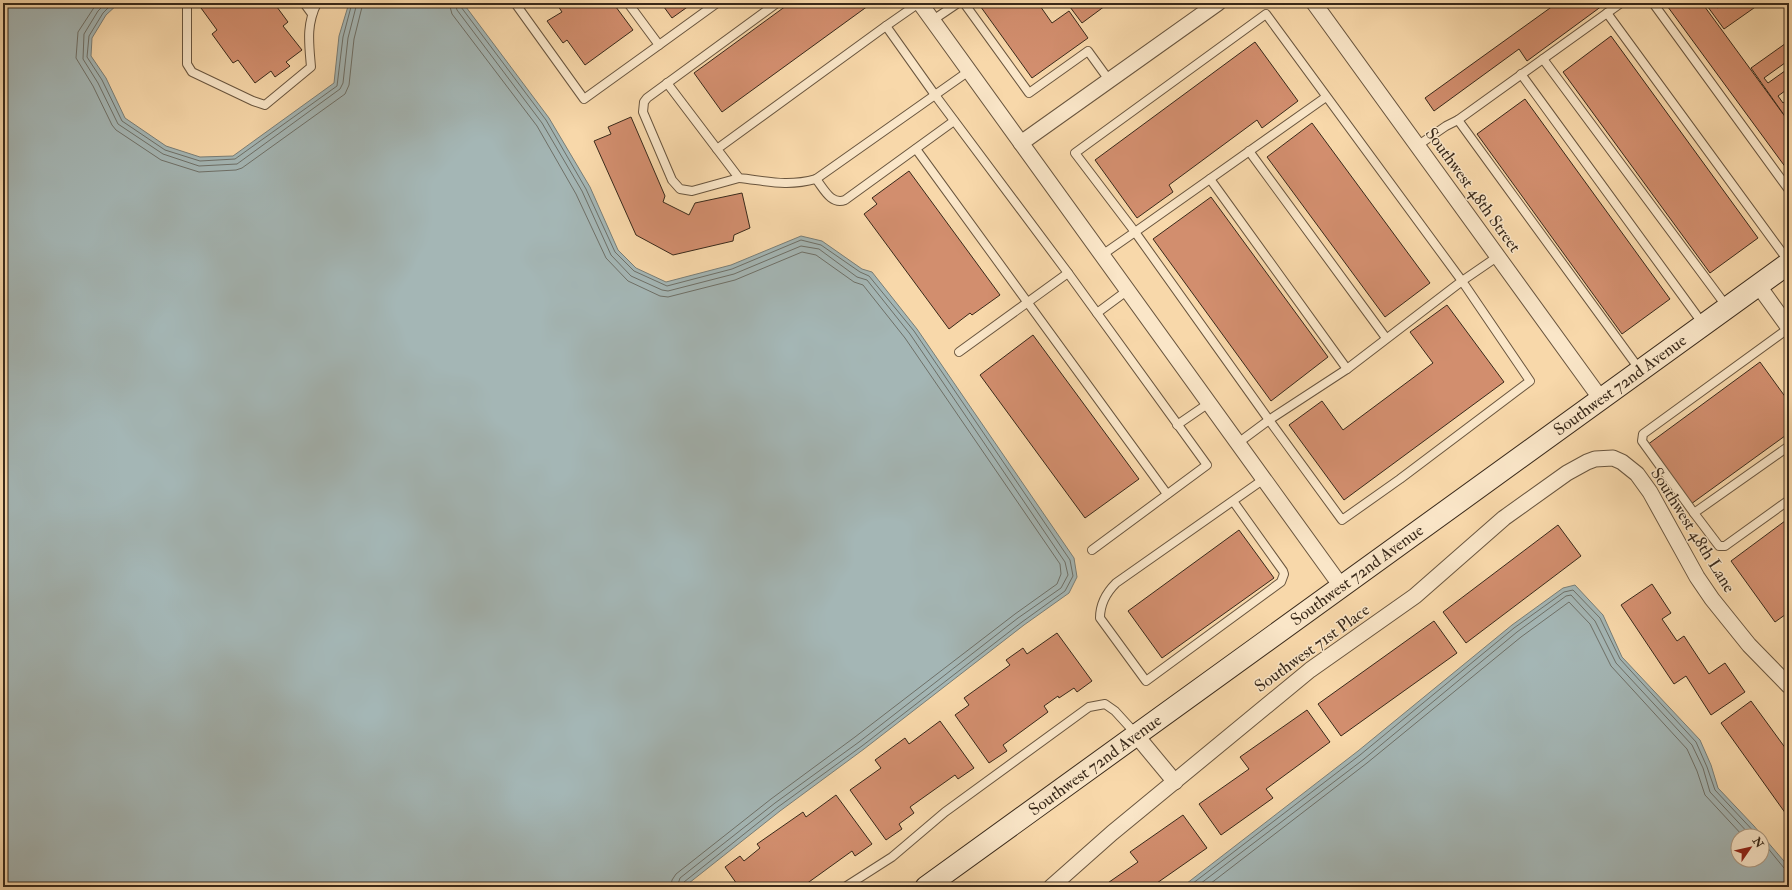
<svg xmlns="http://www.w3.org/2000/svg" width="1792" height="890" font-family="'IM FELL Double Pica',serif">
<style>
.water{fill:#a4b6b5;stroke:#797e77;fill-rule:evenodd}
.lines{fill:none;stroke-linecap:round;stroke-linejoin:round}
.shore{stroke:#6e7068;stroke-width:1}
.building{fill:#d28e6e;stroke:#39291a}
.lane-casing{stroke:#69553e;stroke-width:10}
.street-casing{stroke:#69553e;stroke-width:17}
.secondary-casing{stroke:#39291a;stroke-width:23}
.lane{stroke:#fae6c8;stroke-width:8}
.street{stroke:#fae6c8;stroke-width:15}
.secondary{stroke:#fae6c8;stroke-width:21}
.labels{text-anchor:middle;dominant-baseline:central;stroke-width:3;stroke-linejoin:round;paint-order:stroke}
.street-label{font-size:17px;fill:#39291a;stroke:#fae6c8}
</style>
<rect width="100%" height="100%" fill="#f8d8aa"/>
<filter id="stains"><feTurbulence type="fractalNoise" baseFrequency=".005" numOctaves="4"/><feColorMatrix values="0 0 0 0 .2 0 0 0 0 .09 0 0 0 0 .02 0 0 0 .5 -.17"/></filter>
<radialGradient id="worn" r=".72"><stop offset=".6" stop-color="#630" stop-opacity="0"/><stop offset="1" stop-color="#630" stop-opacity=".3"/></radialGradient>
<g class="water">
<path d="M 3,3 L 119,3 L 106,15 L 92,38 L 91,56 L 106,78 L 125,118 L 166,146 L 200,157 L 233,156 L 334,83 L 339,36 L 349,3 L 463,3 L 549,118 L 590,187 L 618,250 L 636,268 L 666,282 L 731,265 L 801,236 L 822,241 L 862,269 L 872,272 L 917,329 L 1074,558 L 1077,577 L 1069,593 L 1024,625 L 864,749 L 780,811 L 684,887 L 3,887 Z"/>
<path d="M 1575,585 L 1603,615 L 1622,657 L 1700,740 L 1711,765 L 1718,788 L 1754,826 L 1789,867 L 1789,887 L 1182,887 L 1358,751 L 1512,625 L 1563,588 ZM 1738,836 L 1762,836 L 1762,860 L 1738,860 Z"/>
</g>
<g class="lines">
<g class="shore">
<path d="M 97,3 L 78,32 L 76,58 L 93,86 L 112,125 L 116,130 L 161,160 L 199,172 L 236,170 L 242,168 L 345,94 L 349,85 L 354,39 L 363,3"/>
<path d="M 106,3 L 98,11 L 84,34 L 83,59 L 98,83 L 118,124 L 163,154 L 199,166 L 237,164 L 340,89 L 343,83 L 348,38 L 357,3"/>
<path d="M 113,3 L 103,13 L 89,36 L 87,57 L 102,80 L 122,121 L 165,150 L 200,161 L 235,159 L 337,86 L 343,37 L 352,3"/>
<path d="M 449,3 L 452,14 L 537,126 L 576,194 L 606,258 L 628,281 L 660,296 L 668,297 L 735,280 L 802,252 L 816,255 L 854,282 L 863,285 L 905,338 L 1060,564 L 1061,574 L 1057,584 L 1015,614 L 855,737 L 771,799 L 676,874 L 672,880 L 671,887"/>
<path d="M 455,3 L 457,10 L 542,123 L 582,191 L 611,255 L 631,276 L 662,290 L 668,291 L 734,274 L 801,246 L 819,249 L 857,277 L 867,280 L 910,334 L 1065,562 L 1068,575 L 1061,588 L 1018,618 L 859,742 L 775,803 L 680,878 L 677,887"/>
<path d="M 460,3 L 461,7 L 546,120 L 586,189 L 615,252 L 634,271 L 667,286 L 732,269 L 801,240 L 821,245 L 860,272 L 869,276 L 914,331 L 1070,560 L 1073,576 L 1065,591 L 1022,622 L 862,746 L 778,807 L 684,882 L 682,887"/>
<path d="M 1762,841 L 1784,868 L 1789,870"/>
<path d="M 1188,887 L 1360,755 L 1514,628 L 1564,592 L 1573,590 L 1600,618 L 1620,659 L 1696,742 L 1707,767 L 1715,790 L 1758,836"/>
<path d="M 1196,887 L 1364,759 L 1517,632 L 1566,596 L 1571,595 L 1595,621 L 1616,663 L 1692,745 L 1703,768 L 1710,792 L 1751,836"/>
<path d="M 1206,887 L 1367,763 L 1521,637 L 1569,602 L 1590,624 L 1611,666 L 1687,749 L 1697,771 L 1705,795 L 1743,836"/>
</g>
</g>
<g class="building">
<path d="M 208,3 L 274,3 L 288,22 L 283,26 L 302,50 L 286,62 L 290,66 L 275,77 L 271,71 L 255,83 L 238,60 L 233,63 L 212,34 L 217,30 L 201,8 Z"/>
<path d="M 556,3 L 613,3 L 633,30 L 585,65 L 567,40 L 563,43 L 547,21 L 562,12 Z"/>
<path d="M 661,3 L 693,3 L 672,18 Z"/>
<path d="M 790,3 L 872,3 L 722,112 L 694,73 Z"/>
<path d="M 978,3 L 1038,3 L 1052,23 L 1069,11 L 1088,38 L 1032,78 Z"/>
<path d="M 1067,3 L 1109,3 L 1082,23 Z"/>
<path d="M 1557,3 L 1606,3 L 1527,61 L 1519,49 L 1434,111 L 1425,98 Z"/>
<path d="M 1665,3 L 1702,3 L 1789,122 L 1789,172 Z"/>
<path d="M 1705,3 L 1713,3 L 1717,8 L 1724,3 L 1761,3 L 1724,29 Z"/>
<path d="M 1611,36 L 1758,238 L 1710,273 L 1563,72 Z"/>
<path d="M 1789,41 L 1789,60 L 1764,78 L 1768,83 L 1789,68 L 1789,88 L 1778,96 L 1783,103 L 1789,98 L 1789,122 L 1751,68 Z"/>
<path d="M 1255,42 L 1298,101 L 1262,128 L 1257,120 L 1169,185 L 1173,192 L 1137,218 L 1095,160 Z"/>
<path d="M 1525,99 L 1670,299 L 1622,334 L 1477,134 Z"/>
<path d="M 631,117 L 665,196 L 663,202 L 689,215 L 695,203 L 742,193 L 750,228 L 734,235 L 733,241 L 673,255 L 636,235 L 594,141 L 611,134 L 608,127 Z"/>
<path d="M 1312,123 L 1430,283 L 1385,317 L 1267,157 Z"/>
<path d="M 909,171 L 1000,295 L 972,315 L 970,313 L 949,329 L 864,214 L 877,204 L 872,198 Z"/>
<path d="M 1211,197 L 1328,357 L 1271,401 L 1153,239 Z"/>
<path d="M 1447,305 L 1504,382 L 1344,500 L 1289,425 L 1322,401 L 1343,430 L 1433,363 L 1410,332 Z"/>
<path d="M 1033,335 L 1139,479 L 1085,518 L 980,375 Z"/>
<path d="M 1760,362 L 1789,402 L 1789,433 L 1691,504 L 1647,445 Z"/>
<path d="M 1789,518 L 1789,612 L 1775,622 L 1731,561 Z"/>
<path d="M 1558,525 L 1581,556 L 1466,643 L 1443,612 Z"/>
<path d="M 1239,530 L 1274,578 L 1162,658 L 1128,611 Z"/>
<path d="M 1652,584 L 1671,613 L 1662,619 L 1677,641 L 1684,636 L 1709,674 L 1725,663 L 1745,692 L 1711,715 L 1686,676 L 1674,684 L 1621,605 Z"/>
<path d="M 1434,621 L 1457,653 L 1341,736 L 1318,704 Z"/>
<path d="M 1057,633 L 1092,681 L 1077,692 L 1074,688 L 1059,698 L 1058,696 L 1044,706 L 1048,712 L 1003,745 L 1007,751 L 989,763 L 955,715 L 969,705 L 964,698 L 1010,665 L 1006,660 L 1023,648 L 1027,654 Z"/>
<path d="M 1751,701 L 1789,753 L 1789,812 L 1786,814 L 1721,723 Z"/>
<path d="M 1307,710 L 1330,742 L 1266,789 L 1273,798 L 1221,835 L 1199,804 L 1249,769 L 1240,757 Z"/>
<path d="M 940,721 L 974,768 L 958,779 L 955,775 L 910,807 L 914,813 L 899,824 L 902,829 L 886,840 L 850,790 L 881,768 L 875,760 L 905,738 L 909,744 Z"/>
<path d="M 836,795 L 872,844 L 855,856 L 852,851 L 802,887 L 739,887 L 725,867 L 740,856 L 744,861 L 760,848 L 757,844 L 803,812 L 806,817 Z"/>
<path d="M 1183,815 L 1207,848 L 1157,883 L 1160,887 L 1102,887 L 1138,862 L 1130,852 Z"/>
</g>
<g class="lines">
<defs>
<g id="lane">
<path d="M 187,3 L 187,64 L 192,72 L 253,101 L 265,105 L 311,67 C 309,43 306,25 317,3"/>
<path d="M 304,3 L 312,14"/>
<path d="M 515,3 L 584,99 L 659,45 L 628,3"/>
<path d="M 919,3 L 886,26 L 935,95 L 1068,273 L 1207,465 L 1092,550"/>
<path d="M 964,3 L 1029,93 L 1088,51 L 1109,80"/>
<path d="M 1621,3 L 1458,120 L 1640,370"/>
<path d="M 1653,3 L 1789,190"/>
<path d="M 1607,13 L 1789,262"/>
<path d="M 933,20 L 958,3"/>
<path d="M 886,26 L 717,149 L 739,178 C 767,181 787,187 816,179 L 969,71"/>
<path d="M 659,45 L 717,3"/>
<path d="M 1543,59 L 1727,307"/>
<path d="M 1521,74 L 1703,324"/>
<path d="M 667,83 L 717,149"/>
<path d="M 1417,146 L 1446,126 L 1458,120"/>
<path d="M 916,149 L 1167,494"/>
<path d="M 1249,151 L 1386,338"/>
<path d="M 739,178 L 692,191 L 680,189 L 672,180 L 643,112 L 644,102 L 647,98 L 777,3"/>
<path d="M 816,179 C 824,189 831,205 845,200 L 954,121"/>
<path d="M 1210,179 L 1347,369"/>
<path d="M 1102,255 L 1135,232 L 1075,153 L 1266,14 L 1462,281 L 1347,369 L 1269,420 L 1135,232 L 1326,97"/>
<path d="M 1097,313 L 1128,290"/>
<path d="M 959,352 L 1068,273"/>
<path d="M 1177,425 L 1209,403"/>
<path d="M 1238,443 L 1269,420 L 1342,520 L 1400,479 L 1530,381 L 1462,281 L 1497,257"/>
<path d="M 1789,446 L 1694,513 L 1719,546 L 1725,546 L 1789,500"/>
<path d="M 1233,501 L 1283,571 L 1284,574 L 1281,582 L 1146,681 L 1100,618 C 1100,604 1106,593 1116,583 L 1264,479"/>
<path d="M 1694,513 L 1642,441 L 1643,434 L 1789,328"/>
<path d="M 845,887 L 892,857 L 945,812 L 1089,707 L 1105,704 L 1115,711 L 1136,734"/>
</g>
<g id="street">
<path d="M 920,3 L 1341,586"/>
<path d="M 1314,3 L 1601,399"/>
<path d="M 1021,143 L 1218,3"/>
<path d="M 1758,285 L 1789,328"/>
<path d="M 1136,735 L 1175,782"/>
<path d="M 1051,887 L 1112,833 L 1310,670 L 1415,596 L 1504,518 L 1567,473 L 1587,462 L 1595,459 L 1613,458 L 1622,462 L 1637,474 L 1650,492 L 1697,577 L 1712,599 L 1749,645 L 1789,686"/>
</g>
<path id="secondary" d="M 926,887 L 1789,263"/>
</defs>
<use href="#lane" class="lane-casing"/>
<use href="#street" class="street-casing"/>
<use href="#secondary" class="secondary-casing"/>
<use href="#lane" class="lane"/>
<use href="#street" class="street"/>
<use href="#secondary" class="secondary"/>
</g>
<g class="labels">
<g class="street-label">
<text transform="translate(1473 190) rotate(54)">Southwest 48th Street</text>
<text transform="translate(1620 385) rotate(-36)">Southwest 72nd Avenue</text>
<text transform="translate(1693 530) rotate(58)">Southwest 48th Lane</text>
<text transform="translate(1357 575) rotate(-36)">Southwest 72nd Avenue</text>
<text transform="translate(1312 648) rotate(-36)">Southwest 71st Place</text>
<text transform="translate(1095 765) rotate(-36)">Southwest 72nd Avenue</text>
</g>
</g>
<rect width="1792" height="890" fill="none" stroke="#f8d8aa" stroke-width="16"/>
<rect x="4" y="4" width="1784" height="882" fill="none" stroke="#39291a" stroke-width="2"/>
<rect x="8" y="8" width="1776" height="874" fill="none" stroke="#39291a"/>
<g transform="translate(1750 848) rotate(56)"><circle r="19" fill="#fae6c8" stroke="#ad9a82"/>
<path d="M0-3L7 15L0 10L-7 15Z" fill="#8f2418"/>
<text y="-6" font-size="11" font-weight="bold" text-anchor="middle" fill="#39291a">N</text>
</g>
<rect width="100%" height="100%" filter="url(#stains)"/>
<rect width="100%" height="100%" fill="url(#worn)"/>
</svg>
